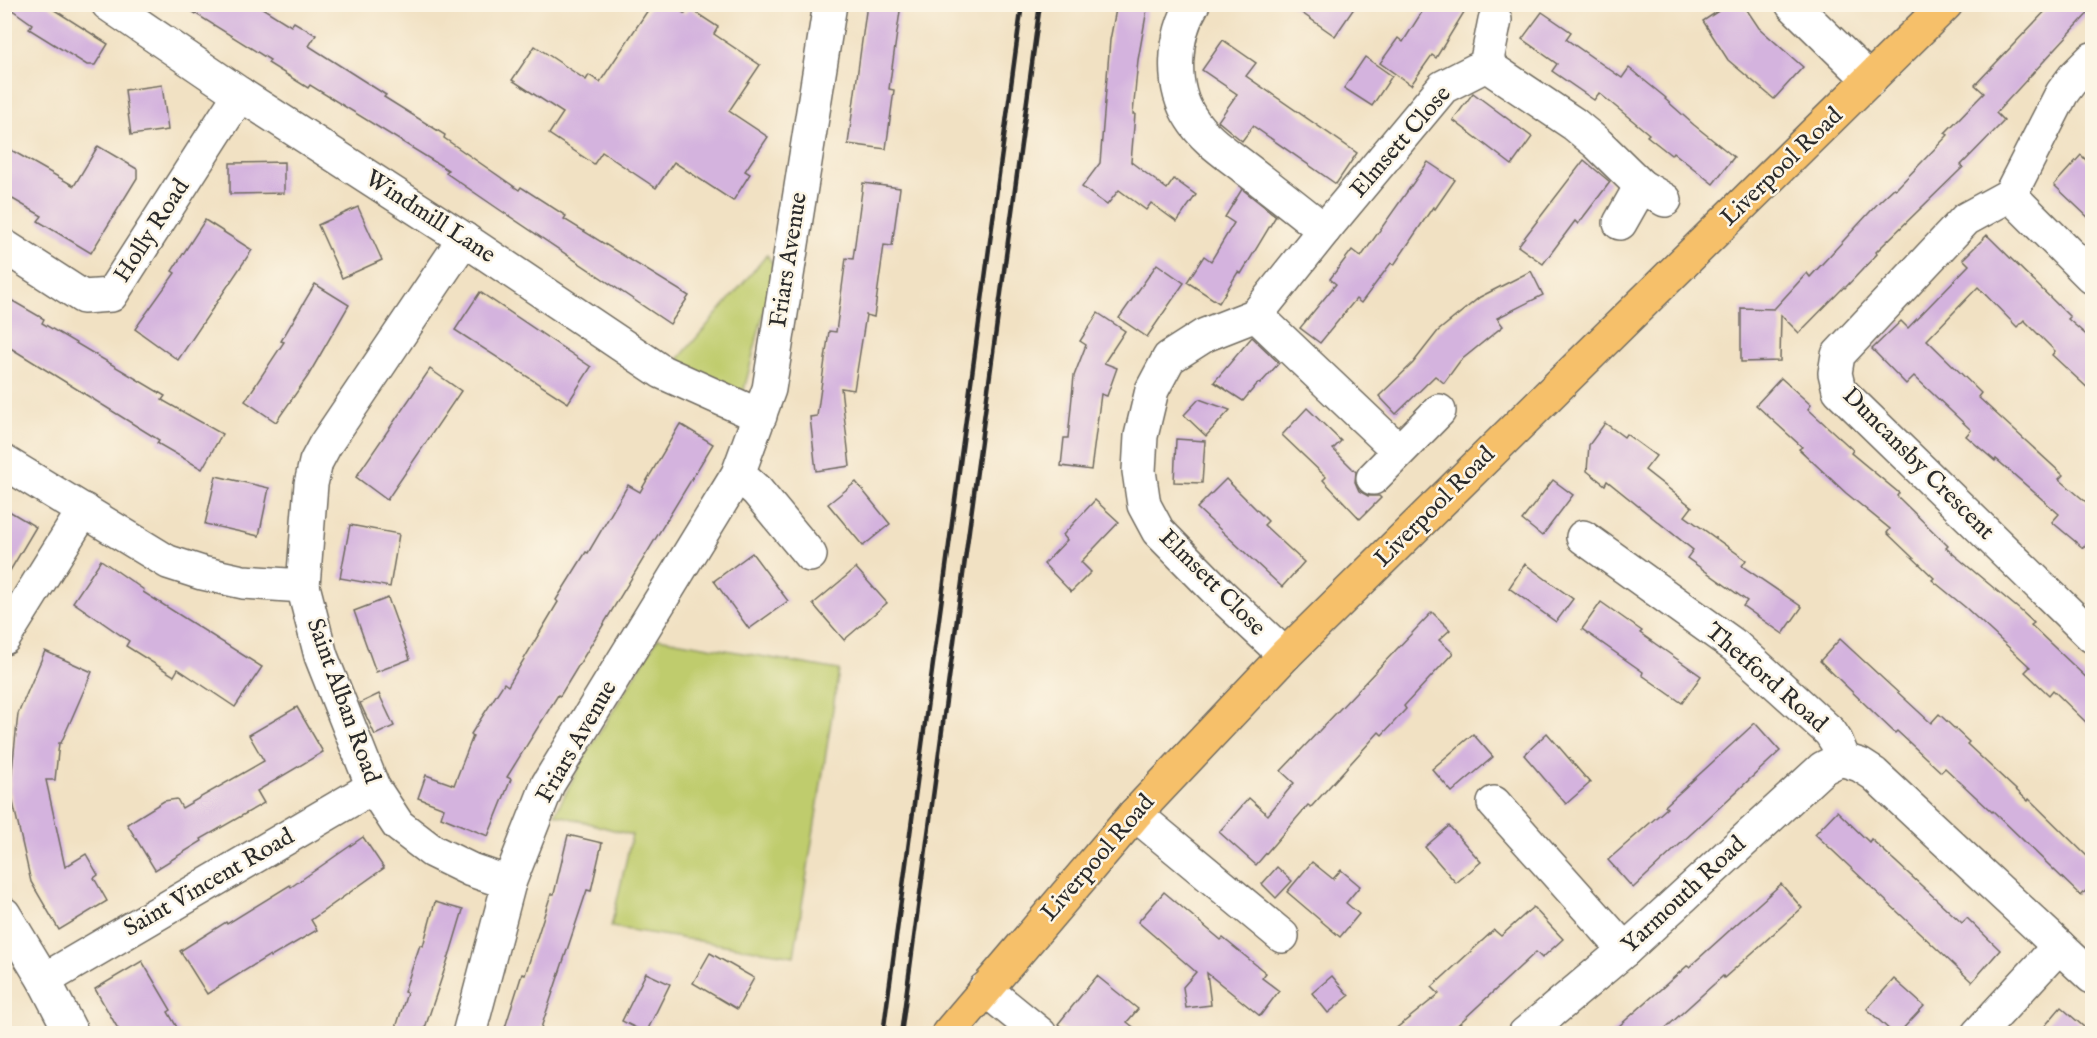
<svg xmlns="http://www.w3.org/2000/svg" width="2097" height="1038" font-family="'IM FELL English',serif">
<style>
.green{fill:#bfcc6d;stroke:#757c4c;stroke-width:1.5}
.building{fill:#d4b3de}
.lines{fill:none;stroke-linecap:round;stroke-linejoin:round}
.minor-casing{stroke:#706b60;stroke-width:36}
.highway-casing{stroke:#706b60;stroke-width:36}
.minor{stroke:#fff;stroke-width:33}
.highway{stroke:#f6c06b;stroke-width:33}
.rail{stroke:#2b2b2b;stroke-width:4.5}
.labels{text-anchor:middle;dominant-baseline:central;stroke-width:5;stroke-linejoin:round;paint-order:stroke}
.street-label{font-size:24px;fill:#2b2b2b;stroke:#fcf5e5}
</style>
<rect width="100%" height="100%" fill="#fcf5e5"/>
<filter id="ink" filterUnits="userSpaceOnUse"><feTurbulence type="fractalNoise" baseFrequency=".0167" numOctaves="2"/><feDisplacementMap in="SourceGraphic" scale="12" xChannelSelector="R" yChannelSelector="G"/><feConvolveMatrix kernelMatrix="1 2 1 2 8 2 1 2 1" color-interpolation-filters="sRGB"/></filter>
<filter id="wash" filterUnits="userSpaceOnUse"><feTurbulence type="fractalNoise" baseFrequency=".008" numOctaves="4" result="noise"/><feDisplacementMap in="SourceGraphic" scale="24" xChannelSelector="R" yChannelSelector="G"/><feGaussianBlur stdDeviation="1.35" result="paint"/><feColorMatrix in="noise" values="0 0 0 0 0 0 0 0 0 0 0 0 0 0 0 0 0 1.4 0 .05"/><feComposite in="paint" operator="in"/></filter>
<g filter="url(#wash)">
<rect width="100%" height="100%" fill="#f1e1c3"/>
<g class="green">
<path d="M 767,255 L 775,267 L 741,402 L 675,363 Z"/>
<path d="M 658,638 L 839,670 L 794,956 L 611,927 L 632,835 L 555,814 L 584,758 Z"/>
</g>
<g id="blocks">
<g class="building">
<path d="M 4,4 L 45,4 L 108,44 L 95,65 L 87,65 L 29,29 L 32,24 Z"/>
<path d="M 180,4 L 256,4 L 291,26 L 294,22 L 316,35 L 309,46 L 386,95 L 384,97 L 445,135 L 444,138 L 519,190 L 521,187 L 566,216 L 564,219 L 689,296 L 670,324 L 500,210 L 446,173 L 448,170 L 310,85 L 308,88 L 268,63 L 270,60 Z"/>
<path d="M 652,4 L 670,4 L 685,14 L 689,8 L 718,27 L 714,34 L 760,65 L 729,111 L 768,137 L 745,171 L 750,174 L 733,201 L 674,162 L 656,188 L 602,152 L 594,164 L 549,134 L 563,113 L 512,80 L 535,46 L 586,80 L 589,75 L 600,82 Z"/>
<path d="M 867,4 L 901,4 L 889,89 L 894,90 L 886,149 L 848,144 Z"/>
<path d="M 1117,4 L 1148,4 L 1138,60 L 1133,114 L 1135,114 L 1131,162 L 1167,189 L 1174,179 L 1196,195 L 1177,222 L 1151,203 L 1146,210 L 1119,190 L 1107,205 L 1082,187 L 1100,163 L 1110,40 Z"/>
<path d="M 1289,4 L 1357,4 L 1335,36 Z"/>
<path d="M 1427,4 L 1469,4 L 1436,58 L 1432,55 L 1411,85 L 1380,63 L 1398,38 L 1403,42 Z"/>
<path d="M 1729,4 L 1743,4 L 1759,28 L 1803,67 L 1774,99 L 1728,60 L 1703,21 Z"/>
<path d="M 2052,4 L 2092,4 L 2092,9 L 1996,113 L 2004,121 L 1961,165 L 1963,167 L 1876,252 L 1877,254 L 1845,288 L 1844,287 L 1799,333 L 1781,315 L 1780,361 L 1741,362 L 1741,308 L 1774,309 L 1807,273 L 1810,277 L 1880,201 L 1894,188 L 1896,189 L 1948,135 L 1945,133 L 1984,93 L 1975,85 Z"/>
<path d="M 1542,12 L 1571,32 L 1566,39 L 1622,78 L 1629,68 L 1666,98 L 1665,99 L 1694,125 L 1734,157 L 1713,184 L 1673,152 L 1671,155 L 1647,136 L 1649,134 L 1599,93 L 1594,100 L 1552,71 L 1557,64 L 1522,39 Z"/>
<path d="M 1223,40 L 1256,63 L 1246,76 L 1357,153 L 1336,184 L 1253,126 L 1242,141 L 1218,121 L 1237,94 L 1202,70 Z"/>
<path d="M 1365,57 L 1392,76 L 1372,106 L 1344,88 Z"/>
<path d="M 162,85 L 168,130 L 131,135 L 125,90 Z"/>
<path d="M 1473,93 L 1532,137 L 1512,165 L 1453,120 Z"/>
<path d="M 4,146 L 74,186 L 98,146 L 137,169 L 137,178 L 91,253 L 38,221 L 42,216 L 4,194 Z"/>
<path d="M 2081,155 L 2092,166 L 2092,221 L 2054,185 Z"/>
<path d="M 1584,160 L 1610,182 L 1578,224 L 1575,221 L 1543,264 L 1518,246 Z"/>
<path d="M 284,162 L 284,193 L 230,194 L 230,163 Z"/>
<path d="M 1428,162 L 1455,180 L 1435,209 L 1433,207 L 1394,265 L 1391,263 L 1361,303 L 1356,299 L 1320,343 L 1300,328 L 1336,284 L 1330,279 L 1352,250 L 1361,257 Z"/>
<path d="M 863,183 L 900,188 L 892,246 L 884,245 L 874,317 L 866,315 L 854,390 L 841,388 L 850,466 L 816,471 L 810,417 L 817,416 L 829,331 L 836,332 L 846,258 L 853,259 Z"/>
<path d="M 1242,189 L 1276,216 L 1241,274 L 1238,272 L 1219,303 L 1187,282 L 1204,256 L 1211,261 L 1234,223 L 1225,217 Z"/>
<path d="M 358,207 L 382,260 L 342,278 L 318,225 Z"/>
<path d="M 205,220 L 252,250 L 178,360 L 135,329 L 175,273 L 172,271 Z"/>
<path d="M 1987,235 L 2070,317 L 2068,319 L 2092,340 L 2092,392 L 2052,355 L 2055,351 L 2024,320 L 2017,327 L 1978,287 L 1927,340 L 1981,393 L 1978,397 L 2063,475 L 2059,479 L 2092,507 L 2092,537 L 2083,548 L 2052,522 L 2059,514 L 1996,459 L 1995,461 L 1966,436 L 1971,430 L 1914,376 L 1906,384 L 1872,349 L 1901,321 L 1908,328 L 1969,265 L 1963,259 Z"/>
<path d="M 1157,264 L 1184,283 L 1147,337 L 1119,318 Z"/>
<path d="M 1531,271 L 1543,295 L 1497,318 L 1503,326 L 1460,361 L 1444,383 L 1435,376 L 1396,414 L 1379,396 L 1413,363 L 1438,331 L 1480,297 Z"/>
<path d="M 315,284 L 349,305 L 308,376 L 276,422 L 245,401 L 284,342 L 281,341 Z"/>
<path d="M 480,292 L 591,367 L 568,403 L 455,330 Z"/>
<path d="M 4,296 L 44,319 L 42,323 L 165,396 L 162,400 L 222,434 L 202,469 L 157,443 L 159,440 L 4,344 Z"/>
<path d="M 1098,313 L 1125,331 L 1104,363 L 1117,368 L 1107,396 L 1101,394 L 1091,470 L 1061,466 L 1064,438 L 1068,438 L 1074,376 L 1086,345 L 1080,341 Z"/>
<path d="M 1252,337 L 1279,363 L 1260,384 L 1258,383 L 1243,401 L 1214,382 Z"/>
<path d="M 430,369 L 461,391 L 387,500 L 356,477 Z"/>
<path d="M 1781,378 L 1811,405 L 1808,409 L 1853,450 L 1851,453 L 1899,493 L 1897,496 L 1948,546 L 1946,548 L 2020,610 L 2034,623 L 2031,625 L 2092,683 L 2092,728 L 2053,690 L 2049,695 L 2025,672 L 2030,667 L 1965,607 L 1932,580 L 1934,578 L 1887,533 L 1890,529 L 1846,493 L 1799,449 L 1802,447 L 1756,405 Z"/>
<path d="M 1199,399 L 1230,410 L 1206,436 L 1184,415 Z"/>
<path d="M 1307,408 L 1341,441 L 1333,449 L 1356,472 L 1355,482 L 1359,491 L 1368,496 L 1379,496 L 1381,498 L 1360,519 L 1323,480 L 1326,477 L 1282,435 Z"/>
<path d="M 1605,423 L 1624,437 L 1626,434 L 1656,456 L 1645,470 L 1692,507 L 1685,516 L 1746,560 L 1742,566 L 1802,607 L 1783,634 L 1743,606 L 1747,601 L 1687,558 L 1693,550 L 1607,481 L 1605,485 L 1587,471 L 1589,445 Z"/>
<path d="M 680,424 L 713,444 L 560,696 L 558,695 L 507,777 L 511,779 L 488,836 L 441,817 L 444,808 L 418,798 L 426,775 L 454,785 L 473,736 L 471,734 L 504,683 L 508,686 L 558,602 L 556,600 L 586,552 L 588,553 L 628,485 L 640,492 Z"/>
<path d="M 1176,439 L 1205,441 L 1202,483 L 1174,482 Z"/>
<path d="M 216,476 L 269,488 L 259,536 L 205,524 Z"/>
<path d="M 1226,479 L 1268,521 L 1264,525 L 1304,562 L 1282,587 L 1197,508 Z"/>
<path d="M 1553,480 L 1573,495 L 1542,536 L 1522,520 Z"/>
<path d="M 856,482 L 890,524 L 863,546 L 828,504 Z"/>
<path d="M 1095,500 L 1119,522 L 1081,562 L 1091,572 L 1071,592 L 1044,564 L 1067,540 L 1063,535 Z"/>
<path d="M 4,508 L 36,527 L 4,581 Z"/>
<path d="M 350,525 L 399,534 L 390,587 L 340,578 Z"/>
<path d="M 752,553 L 788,601 L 749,629 L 714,581 Z"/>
<path d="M 101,560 L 144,590 L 143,592 L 262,667 L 235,707 L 178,669 L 174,676 L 126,646 L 129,641 L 73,602 Z"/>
<path d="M 1525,564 L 1573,599 L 1556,622 L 1509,588 Z"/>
<path d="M 856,568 L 887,603 L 844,640 L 813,604 Z"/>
<path d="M 388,598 L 410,659 L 376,672 L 354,611 Z"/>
<path d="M 1601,602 L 1642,631 L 1640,633 L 1701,676 L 1682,703 L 1642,675 L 1643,672 L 1582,629 Z"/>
<path d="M 1432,612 L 1450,630 L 1439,640 L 1453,653 L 1404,706 L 1406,709 L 1382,735 L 1379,732 L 1311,807 L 1308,805 L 1256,865 L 1219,832 L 1249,798 L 1268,815 L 1294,783 L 1281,771 Z"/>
<path d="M 1840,639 L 1931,723 L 1939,714 L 1969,742 L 1967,744 L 2028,801 L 2029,799 L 2092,861 L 2092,884 L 2081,896 L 1993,811 L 1992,812 L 1945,768 L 1941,772 L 1897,731 L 1895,733 L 1820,661 Z"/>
<path d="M 45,651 L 92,672 L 61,743 L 59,743 L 55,780 L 46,780 L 65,867 L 86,854 L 98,875 L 94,878 L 107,901 L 59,930 L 31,882 L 10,789 L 18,714 Z"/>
<path d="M 379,694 L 394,726 L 375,735 L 360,703 Z"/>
<path d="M 297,707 L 323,752 L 257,791 L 264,803 L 201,839 L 202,841 L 155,870 L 127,824 L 164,801 L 177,799 L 182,808 L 264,761 L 249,735 Z"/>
<path d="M 1755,723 L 1780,751 L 1633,888 L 1608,860 L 1667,808 L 1665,806 Z"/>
<path d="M 1547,733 L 1590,783 L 1566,804 L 1524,755 Z"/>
<path d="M 1473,734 L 1493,757 L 1452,792 L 1432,769 Z"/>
<path d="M 1837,811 L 1869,842 L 1871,839 L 1962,923 L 1967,918 L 2000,950 L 1972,982 L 1815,834 Z"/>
<path d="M 1449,826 L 1481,862 L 1456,883 L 1425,847 Z"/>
<path d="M 568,835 L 602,843 L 591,891 L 587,890 L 539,1034 L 503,1034 L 522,974 L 525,975 L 551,894 L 554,894 Z"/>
<path d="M 363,837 L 384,868 L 311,920 L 317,930 L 271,957 L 270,955 L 207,994 L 180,951 L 226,922 L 227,924 L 290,885 L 291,887 Z"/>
<path d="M 1312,862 L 1333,879 L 1341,870 L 1360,886 L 1346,903 L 1359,914 L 1340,937 L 1287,892 Z"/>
<path d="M 1277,867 L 1292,881 L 1276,898 L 1262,884 Z"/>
<path d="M 1781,884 L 1802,908 L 1741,963 L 1724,978 L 1723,976 L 1659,1034 L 1610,1034 L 1687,966 L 1689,967 Z"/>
<path d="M 1164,892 L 1221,940 L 1223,938 L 1266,973 L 1262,978 L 1279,991 L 1260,1016 L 1207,973 L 1211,1005 L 1186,1008 L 1183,987 L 1196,972 L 1138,922 Z"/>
<path d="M 435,902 L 463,910 L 451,950 L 423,1034 L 394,1034 L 407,993 L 404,992 L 420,945 L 423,946 Z"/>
<path d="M 1533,907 L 1563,939 L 1542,958 L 1536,952 L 1448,1034 L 1389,1034 L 1439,994 L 1432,987 L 1494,930 L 1501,936 Z"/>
<path d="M 710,953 L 754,978 L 737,1009 L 693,983 Z"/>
<path d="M 142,961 L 171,1010 L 168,1012 L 181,1034 L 121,1034 L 95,989 Z"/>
<path d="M 646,973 L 670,984 L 646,1033 L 622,1021 Z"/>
<path d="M 1097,976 L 1138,1009 L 1127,1022 L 1142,1034 L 1070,1034 L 1058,1024 Z"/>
<path d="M 1332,976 L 1349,996 L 1328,1013 L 1312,993 Z"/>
<path d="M 1894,979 L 1924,1006 L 1898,1034 L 1894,1034 L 1867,1009 Z"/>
<path d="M 2061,1007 L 2092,1034 L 2038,1034 Z"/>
</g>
</g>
</g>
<g filter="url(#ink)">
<use href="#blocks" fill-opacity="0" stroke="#706b60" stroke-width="1.5"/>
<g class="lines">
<defs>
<g id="minor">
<path d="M 108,4 L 240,94 L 464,239 L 662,372 L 760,416"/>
<path d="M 1193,4 C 1173,36 1170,87 1191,118 C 1204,139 1226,153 1245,168 C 1271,188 1298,209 1324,230 L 1256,315 L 1205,335 L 1169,358 L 1152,390 L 1141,436 L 1139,471 L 1144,505 L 1158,531 L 1220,594 L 1285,655"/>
<path d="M 1792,4 L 1870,80"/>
<path d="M 1486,65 L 1574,124 L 1598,144 L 1641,186"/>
<path d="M 2010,195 L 2062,93 L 2074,77 L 2092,59"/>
<path d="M 1620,223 L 1641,186 L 1665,200"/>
<path d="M 1324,230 L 1443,87 L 1486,65 L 1495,20"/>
<path d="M 464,239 L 325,445 L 316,462 L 311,484 L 303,586 L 321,656 L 373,787 L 398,825 L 432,851 L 471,870 L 509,883"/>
<path d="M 4,246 L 83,297 L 111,295 L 240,94"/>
<path d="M 2092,277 L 2010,195 L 1966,219 L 1838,355 L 1835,373 L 1839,390 L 2092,636"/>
<path d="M 1256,315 L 1399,451"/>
<path d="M 4,462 L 168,562 L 202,573 L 243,582 L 303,586"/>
<path d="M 738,474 L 757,491 L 810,555"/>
<path d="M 1373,478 L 1439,411"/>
<path d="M 1583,537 L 1735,646 L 1830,732 L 1836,741 L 1844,760 L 1860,765 L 1874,774 L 2092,977"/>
<path d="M 4,638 L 84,510"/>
<path d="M 1494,803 L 1625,950"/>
<path d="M 1135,814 L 1282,936"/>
<path d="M 4,914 L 44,980 L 72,1034"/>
<path d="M 44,980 L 373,787"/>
<path d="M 985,989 L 1040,1034"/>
<path d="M 469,1034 L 509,883 L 548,784 L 738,474 L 769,389 L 830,4"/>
<path d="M 1525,1034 L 1625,950 L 1823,768 L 1837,761 L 1844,760"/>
<path d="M 1978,1034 L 2059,946"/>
</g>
<path id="highway" d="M 948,1034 L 1135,814 L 1285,655 L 1946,4"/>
</defs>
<use href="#minor" class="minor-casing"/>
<use href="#highway" class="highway-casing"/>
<use href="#minor" class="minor"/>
<use href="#highway" class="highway"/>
<g class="rail">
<path d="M 883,1034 L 1022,4"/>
<path d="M 901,1034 L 1040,4"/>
</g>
</g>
</g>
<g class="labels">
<g class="street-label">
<text transform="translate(1401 142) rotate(-49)">Elmsett Close</text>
<text transform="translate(1782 167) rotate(-44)">Liverpool Road</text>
<text transform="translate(430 217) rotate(33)">Windmill Lane</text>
<text transform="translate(152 231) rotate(-57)">Holly Road</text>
<text transform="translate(789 260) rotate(-81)">Friars Avenue</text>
<text transform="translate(1918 464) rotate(45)">Duncansby Crescent</text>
<text transform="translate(1435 507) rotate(-45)">Liverpool Road</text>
<text transform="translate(1212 583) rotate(45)">Elmsett Close</text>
<text transform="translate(1766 678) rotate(41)">Thetford Road</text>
<text transform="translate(343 701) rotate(70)">Saint Alban Road</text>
<text transform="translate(577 742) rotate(-60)">Friars Avenue</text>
<text transform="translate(1098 858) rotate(-49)">Liverpool Road</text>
<text transform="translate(209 883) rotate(-30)">Saint Vincent Road</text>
<text transform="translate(1684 895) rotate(-43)">Yarmouth Road</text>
</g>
</g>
<rect width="2097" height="1038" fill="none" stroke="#fcf5e5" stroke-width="24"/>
</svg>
